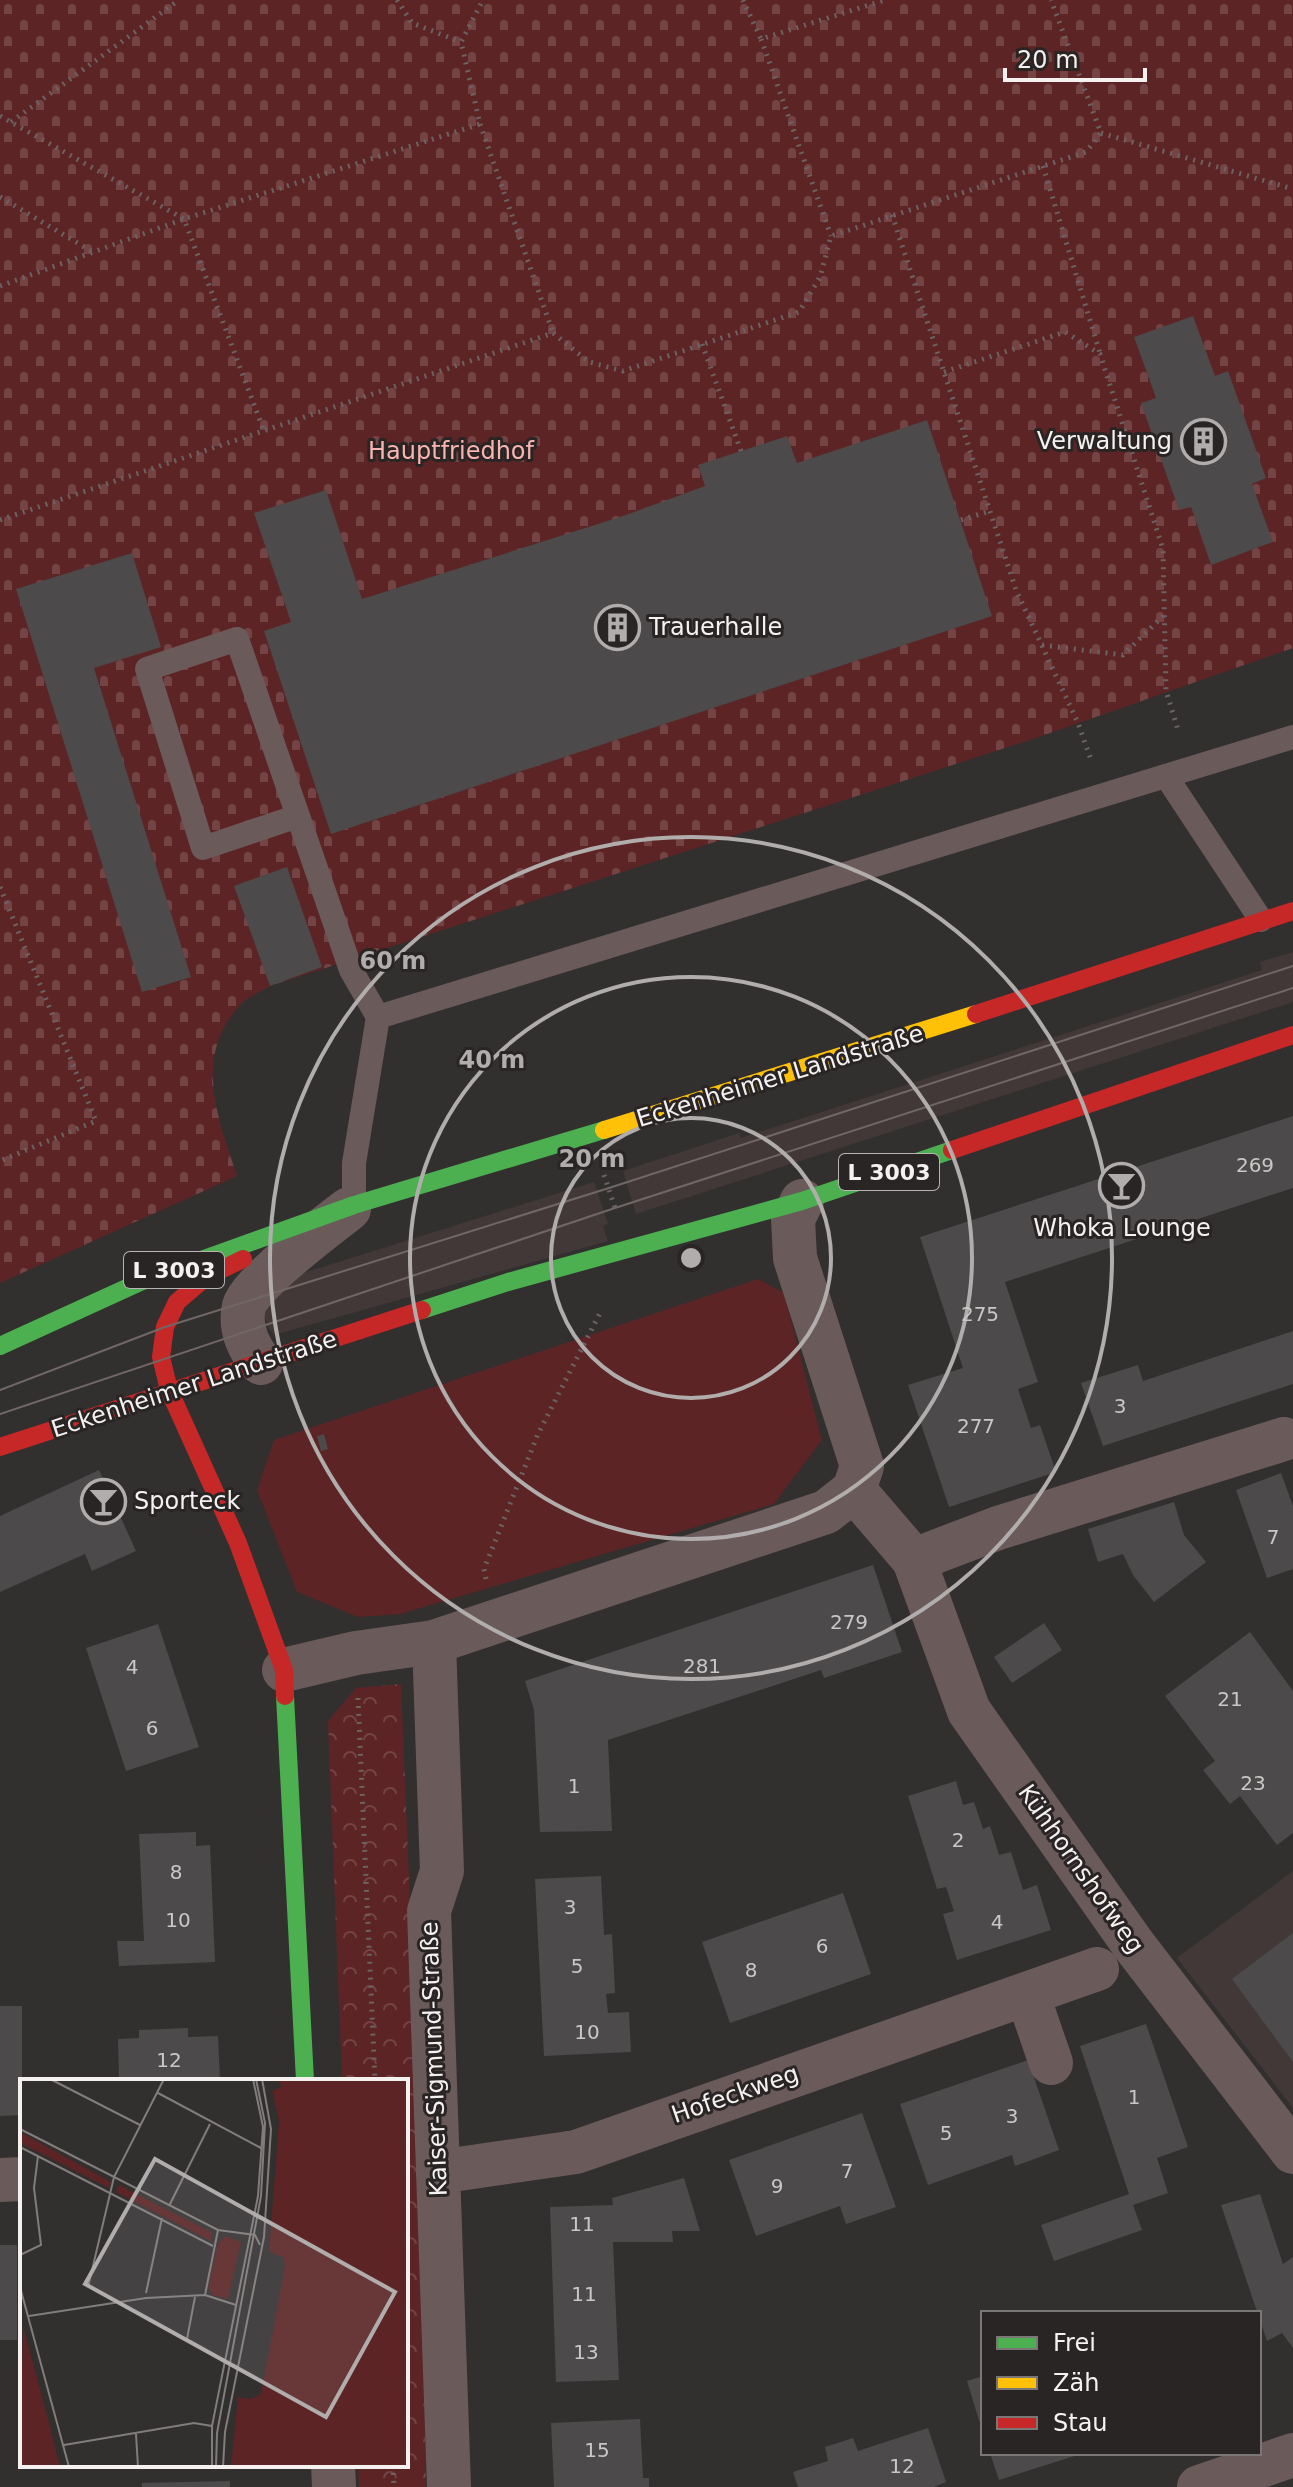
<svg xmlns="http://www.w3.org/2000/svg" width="1293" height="2487" font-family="'DejaVu Sans',sans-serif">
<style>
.built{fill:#433838}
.green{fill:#5c2425}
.cemetery{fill:url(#cemetery-stones)}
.park{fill:url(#park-crowns)}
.building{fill:#4c4a4a}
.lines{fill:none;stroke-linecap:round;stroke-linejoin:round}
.path{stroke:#6d6262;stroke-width:5;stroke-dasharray:2 6;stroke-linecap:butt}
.lane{stroke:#6b5a5a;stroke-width:24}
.street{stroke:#6b5a5a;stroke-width:44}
.fast{stroke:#4caf50;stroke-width:18}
.slow{stroke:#ffc107;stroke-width:18}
.jam{stroke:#c62828;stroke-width:18}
.tram{stroke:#726767;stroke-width:2}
.ring{fill:none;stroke:#b0adac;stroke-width:4}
.labels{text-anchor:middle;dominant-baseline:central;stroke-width:6;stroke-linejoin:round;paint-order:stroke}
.number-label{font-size:20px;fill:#cac7c6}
.shield{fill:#292524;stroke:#b7b4b3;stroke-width:2}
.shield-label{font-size:22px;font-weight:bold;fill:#f4f1f0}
.poi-label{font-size:24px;fill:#f4f1f0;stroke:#292524;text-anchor:start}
.park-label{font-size:24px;fill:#f9b3b0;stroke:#292524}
.street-label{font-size:24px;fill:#f4f1f0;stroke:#292524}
.inset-road{fill:none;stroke:#807d7c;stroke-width:2}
.view{fill:#b0adac;fill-opacity:0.15;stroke:#b0adac;stroke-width:4}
.inset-edge{fill:none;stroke:#f4f1f0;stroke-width:4}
.centre{fill:#b0adac;stroke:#292524;stroke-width:4}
.ring-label{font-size:24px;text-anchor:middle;font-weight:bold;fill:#b0adac;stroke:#292524;stroke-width:6;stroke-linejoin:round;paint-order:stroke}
</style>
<defs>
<pattern id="cemetery-stones" width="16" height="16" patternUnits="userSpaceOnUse" patternTransform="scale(2)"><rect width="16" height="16" fill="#5c2425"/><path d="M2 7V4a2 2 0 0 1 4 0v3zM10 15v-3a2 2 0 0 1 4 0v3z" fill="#744445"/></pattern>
<pattern id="park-crowns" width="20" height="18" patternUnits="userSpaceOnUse" patternTransform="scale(2)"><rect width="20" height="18" fill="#5c2425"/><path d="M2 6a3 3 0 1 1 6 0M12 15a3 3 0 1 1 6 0" fill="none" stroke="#744445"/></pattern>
</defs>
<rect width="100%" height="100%" fill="#322f2f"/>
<g class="built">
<path d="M 1293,952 L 1293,1002 L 636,1214 L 623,1171 L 739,1133 L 741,1138 L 1262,970 L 1260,962 Z"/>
<path d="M 594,1182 L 608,1224 L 603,1226 L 608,1241 L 274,1335 L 269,1329 L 263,1312 L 281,1280 Z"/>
<path d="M 1293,1871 L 1293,2108 L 1177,1958 Z"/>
</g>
<path class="green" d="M 758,1279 L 784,1293 L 822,1440 L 774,1504 L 400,1614 L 358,1617 L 297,1592 L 257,1490 L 274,1440 Z"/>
<path class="cemetery" d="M 0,0 L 1293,0 L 1293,648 L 1036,738 L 270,986 C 260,992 246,998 239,1006 C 192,1059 219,1119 237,1176 L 0,1283 Z"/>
<path class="park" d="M 401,1684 L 421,2173 L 426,2487 L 359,2487 L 358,2465 L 406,2465 L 406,2081 L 342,2081 L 328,1721 L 356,1688 Z"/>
<g class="building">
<path d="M 1193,316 L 1215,376 L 1228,371 L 1266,478 L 1252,484 L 1273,542 L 1211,565 L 1191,507 L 1179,510 L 1141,403 L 1156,398 L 1134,337 Z"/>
<path d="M 927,420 L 992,616 L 331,834 L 264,631 L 291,622 L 254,513 L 326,490 L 362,599 L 623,516 L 705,486 L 698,465 L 787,436 L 797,463 Z"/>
<path d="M 132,553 L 161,647 L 94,668 L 191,977 L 142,992 L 16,589 Z"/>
<path d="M 287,867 L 322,967 L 270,986 L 234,886 Z"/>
<path d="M 1293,1116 L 1293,1188 L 1005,1282 L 1038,1382 L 1018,1389 L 1031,1428 L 1040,1425 L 1056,1472 L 949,1507 L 908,1385 L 963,1368 L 920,1237 Z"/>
<path d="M 1293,1331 L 1293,1384 L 1103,1446 L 1081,1383 L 1138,1365 L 1143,1381 Z"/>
<path d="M 324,1434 L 328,1449 L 321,1451 L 317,1436 Z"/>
<path d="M 99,1470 L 136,1551 L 92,1571 L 85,1554 L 0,1592 L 0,1516 Z"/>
<path d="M 1281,1473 L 1293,1506 L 1293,1569 L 1267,1578 L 1236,1490 Z"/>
<path d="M 1174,1502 L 1184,1535 L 1206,1562 L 1154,1602 L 1133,1575 L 1123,1554 L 1098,1562 L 1088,1529 Z"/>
<path d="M 873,1565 L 902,1652 L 824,1678 L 821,1670 L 608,1740 L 612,1831 L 540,1832 L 534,1710 L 525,1681 Z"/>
<path d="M 1044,1623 L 1062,1650 L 1012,1683 L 994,1657 Z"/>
<path d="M 158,1624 L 199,1747 L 126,1771 L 86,1648 Z"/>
<path d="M 1250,1632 L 1293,1691 L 1293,1833 L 1277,1845 L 1240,1796 L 1230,1804 L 1203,1770 L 1215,1761 L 1165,1696 Z"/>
<path d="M 956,1781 L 963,1805 L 974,1802 L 983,1829 L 990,1826 L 999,1855 L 1011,1852 L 1023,1890 L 1037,1885 L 1051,1930 L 957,1960 L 943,1914 L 954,1911 L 946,1887 L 937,1889 L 908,1796 Z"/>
<path d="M 196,1832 L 196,1846 L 210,1845 L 215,1962 L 119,1966 L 117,1941 L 144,1941 L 139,1834 Z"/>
<path d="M 601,1876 L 604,1935 L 612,1934 L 615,1993 L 606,1994 L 608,2013 L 629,2012 L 631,2052 L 544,2056 L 535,1879 Z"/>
<path d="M 843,1893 L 871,1974 L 730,2023 L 702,1942 Z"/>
<path d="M 1293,1933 L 1293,2062 L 1232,1979 Z"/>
<path d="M 0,2006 L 22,2006 L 22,2115 L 0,2116 Z"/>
<path d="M 1146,2024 L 1188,2147 L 1157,2158 L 1168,2193 L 1133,2205 L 1142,2230 L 1054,2261 L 1041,2225 L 1129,2194 L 1080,2046 Z"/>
<path d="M 188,2028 L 188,2037 L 218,2036 L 220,2081 L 119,2081 L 118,2039 L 139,2038 L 139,2030 Z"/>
<path d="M 1028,2060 L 1059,2150 L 1015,2166 L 1012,2155 L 928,2185 L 900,2104 Z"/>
<path d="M 862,2113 L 896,2207 L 846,2224 L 840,2206 L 756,2236 L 729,2160 Z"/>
<path d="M 684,2178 L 700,2231 L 672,2231 L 673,2242 L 613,2242 L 619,2380 L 556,2382 L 550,2207 L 613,2205 L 612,2198 Z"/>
<path d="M 1260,2194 L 1283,2264 L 1293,2257 L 1293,2348 L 1282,2333 L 1267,2341 L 1221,2205 Z"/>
<rect x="0" y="2245" width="17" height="95"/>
<path d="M 983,2376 L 983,2429 L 982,2430 L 967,2381 Z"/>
<path d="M 640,2419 L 643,2478 L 649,2478 L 649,2487 L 554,2487 L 551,2423 Z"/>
<path d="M 928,2428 L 946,2482 L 934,2487 L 798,2487 L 793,2472 L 828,2461 L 825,2447 L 853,2438 L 858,2451 Z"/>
<path d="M 990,2453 L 1081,2453 L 1081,2454 L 999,2480 Z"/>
<path d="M 230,2481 L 230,2487 L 142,2487 L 142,2483 Z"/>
</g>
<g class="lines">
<g class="path">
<path d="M 397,0 L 412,23 L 461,42"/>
<path d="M 743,0 L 761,39 L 885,0"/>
<path d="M 761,39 L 831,236"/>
<path d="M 0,116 L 184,219 L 264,431"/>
<path d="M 11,122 L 179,0"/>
<path d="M 480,124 L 553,333"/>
<path d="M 1101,133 L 1293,189"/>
<path d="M 1043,166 L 1100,353"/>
<path d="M 0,197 L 91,251"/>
<path d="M 892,215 L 1016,590 L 1078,723 L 1091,760"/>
<path d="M 0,286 L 184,219 L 480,124 L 461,42 L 483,0"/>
<path d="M 702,344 L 741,451"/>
<path d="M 944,372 L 1065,332 L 1100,354 L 1163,549 L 1166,691 L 1179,733"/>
<path d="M 0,520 L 553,333 L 589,362 L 623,371 L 799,312 L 820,277 L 831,236 L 1086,152 L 1101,133 L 1051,0"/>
<path d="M 961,520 L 990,511"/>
<path d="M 1042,645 L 1123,655 L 1163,616"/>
<path d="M 0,887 L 96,1121 L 0,1161"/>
<path d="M 604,1175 L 615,1208"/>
<path d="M 486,1579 L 484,1569 L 538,1434 L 601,1311"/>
<path d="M 358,1698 L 375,2081"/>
<path d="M 393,2465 L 394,2487"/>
</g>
<g class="lane">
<path d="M 1166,776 L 1261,920"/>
<path d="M 298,816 L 203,848 L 147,669 L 237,639 L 351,970 L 378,1017"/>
<path d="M 354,1205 L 354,1163 L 378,1017 L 1293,737"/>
</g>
<g class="street">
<path d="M 261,1363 C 248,1347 239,1328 244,1306 C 250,1284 328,1225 349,1209"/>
<path d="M 854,1490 L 914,1560 L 969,1711 L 1133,1944 L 1293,2152"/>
<path d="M 914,1560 L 998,1528 L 1284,1439"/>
<path d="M 434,1642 L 442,1871 L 429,1911 L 449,2487"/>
<path d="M 284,1670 L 356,1653 L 434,1642 L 826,1512 L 854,1490 L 862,1466 L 795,1258 L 793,1219 L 802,1201"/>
<path d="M 1028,1996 L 1051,2063"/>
<path d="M 438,2172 L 576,2152 L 1097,1969"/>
<path d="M 0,2180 L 22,2179"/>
<path d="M 333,2465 L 334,2487"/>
<path d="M 1199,2487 L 1293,2455"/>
</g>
<g class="fast">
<path d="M 422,1310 L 508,1282 L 802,1201 L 952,1150"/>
<path d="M 0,1346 L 140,1282 L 354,1205 L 604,1130"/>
<path d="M 285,1696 L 305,2081"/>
</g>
<path class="slow" d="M 604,1130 L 976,1014"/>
<g class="jam">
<path d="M 976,1014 L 1293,911"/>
<path d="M 952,1150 L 1293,1035"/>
<path d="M 243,1259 L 206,1277 L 177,1302 L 165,1327 L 161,1357 L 169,1390 L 238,1543 L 284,1670 L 285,1696"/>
<path d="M 0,1447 L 422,1310"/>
</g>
<g class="tram">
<path d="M 0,1390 L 165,1327 L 609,1188 L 1293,966"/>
<path d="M 0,1414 L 615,1208 L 1293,988"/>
</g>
</g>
<g class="ring">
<circle cx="691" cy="1258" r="140"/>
<circle cx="691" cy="1258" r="281"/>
<circle cx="691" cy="1258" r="421"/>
</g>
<defs>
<symbol id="building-ring" viewBox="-11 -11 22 22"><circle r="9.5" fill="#292524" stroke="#b0adac" stroke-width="1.5"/><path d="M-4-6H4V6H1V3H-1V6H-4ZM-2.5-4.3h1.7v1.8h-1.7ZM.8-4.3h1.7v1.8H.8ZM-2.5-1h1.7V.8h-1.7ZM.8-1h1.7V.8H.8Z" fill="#b0adac"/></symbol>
<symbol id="bar-ring" viewBox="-11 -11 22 22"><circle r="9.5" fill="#292524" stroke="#b0adac" stroke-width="1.5"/><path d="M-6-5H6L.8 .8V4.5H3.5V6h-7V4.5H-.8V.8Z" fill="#b0adac"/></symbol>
</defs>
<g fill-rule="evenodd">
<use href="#building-ring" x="1178" y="416" width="51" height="51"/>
<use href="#building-ring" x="592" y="602" width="51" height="51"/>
<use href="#bar-ring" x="1096" y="1160" width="51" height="51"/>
<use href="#bar-ring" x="78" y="1476" width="51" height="51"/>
</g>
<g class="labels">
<g class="number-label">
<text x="1255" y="1165">269</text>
<text x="980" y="1314">275</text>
<text x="1120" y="1406">3</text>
<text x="976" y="1426">277</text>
<text x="1273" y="1537">7</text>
<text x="849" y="1622">279</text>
<text x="702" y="1666">281</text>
<text x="132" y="1667">4</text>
<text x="1230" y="1699">21</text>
<text x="152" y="1728">6</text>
<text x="1253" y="1783">23</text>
<text x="574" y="1786">1</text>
<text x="958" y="1840">2</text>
<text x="176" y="1872">8</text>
<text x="570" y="1907">3</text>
<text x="178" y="1920">10</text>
<text x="997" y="1922">4</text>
<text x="822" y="1946">6</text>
<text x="577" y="1966">5</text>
<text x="751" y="1970">8</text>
<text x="587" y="2032">10</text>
<text x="169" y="2060">12</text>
<text x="1134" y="2097">1</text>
<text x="1012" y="2116">3</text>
<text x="946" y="2133">5</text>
<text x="847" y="2171">7</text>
<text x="777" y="2186">9</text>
<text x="582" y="2224">11</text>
<text x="584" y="2294">11</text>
<text x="586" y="2352">13</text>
<text x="597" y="2450">15</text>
<text x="902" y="2466">12</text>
</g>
<g class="shield">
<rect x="839" y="1154" width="100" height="36" rx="6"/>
<rect x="124" y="1252" width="100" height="36" rx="6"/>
</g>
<g class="shield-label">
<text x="889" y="1172">L 3003</text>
<text x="174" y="1270">L 3003</text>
</g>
<g class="poi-label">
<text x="1172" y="441" text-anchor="end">Verwaltung</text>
<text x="649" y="627">Trauerhalle</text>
<text x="1122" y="1228" text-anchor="middle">Whoka Lounge</text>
<text x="134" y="1501">Sporteck</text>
</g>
<g class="park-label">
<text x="451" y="451">Hauptfriedhof</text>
</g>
<g class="street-label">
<text transform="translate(780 1076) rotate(-17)">Eckenheimer Landstraße</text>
<text transform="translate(194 1384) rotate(-18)">Eckenheimer Landstraße</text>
<text transform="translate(1081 1869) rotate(55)">Kühhornshofweg</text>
<text transform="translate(434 2059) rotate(-92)">Kaiser-Sigmund-Straße</text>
<text transform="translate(735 2094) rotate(-19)">Hofeckweg</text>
</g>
</g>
<g transform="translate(20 2079)">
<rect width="388" height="388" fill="#322f2f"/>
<path d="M 205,157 L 221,163 L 208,220 L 192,216 L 188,208 L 198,165 ZM 3,247 L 28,340 L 40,388 L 0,388 Z" fill="#5c2425"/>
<path d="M 259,0 L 388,0 L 388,388 L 211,388 L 218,318 L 230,320 L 241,315 L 265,187 L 263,178 L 249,173 L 259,42 L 252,12 L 261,8 Z" fill="#5c2425"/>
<path d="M 0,53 L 91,103 L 89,109 L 0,64 ZM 99,106 L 191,153 L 191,162 L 96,113 Z" fill="#5c2425"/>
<path class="inset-road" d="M 30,0 L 120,46M 138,14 L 241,69M 0,50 L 198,151 L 235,156 L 240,166M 0,68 L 193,167M 149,127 L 190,45M 198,151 L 185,216 L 216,226M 0,176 L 21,166 L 14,109 L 18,77M 0,208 L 49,388M 68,208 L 94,98 L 144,0M 126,214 L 142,139M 9,237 L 126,219 L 185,216M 167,260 L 175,218M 116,355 L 118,388M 44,366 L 174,344 L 192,347M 192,388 L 192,347 L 238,117 L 243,48 L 233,0M 196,388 L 197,354 L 241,117 L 245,44 L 236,0M 203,388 L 205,353 L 244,158 L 251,50 L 242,0"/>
<path class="view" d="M 135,80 L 375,213 L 306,338 L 65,205 Z"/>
<rect width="388" height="388" class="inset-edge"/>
</g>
<circle cx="691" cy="1258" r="12" class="centre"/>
<g class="ring-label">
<text x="393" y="969">60 m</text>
<text x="492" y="1068">40 m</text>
<text x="592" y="1167">20 m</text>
</g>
<rect x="981" y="2311" width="280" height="144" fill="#292524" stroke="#7a7776" stroke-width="2"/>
<rect x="997" y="2337" width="40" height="12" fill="#4caf50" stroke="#7a7776" stroke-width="2"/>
<text x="1053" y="2351" font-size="24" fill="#f4f1f0">Frei</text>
<rect x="997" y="2377" width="40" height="12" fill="#ffc107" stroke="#7a7776" stroke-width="2"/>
<text x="1053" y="2391" font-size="24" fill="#f4f1f0">Zäh</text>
<rect x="997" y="2417" width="40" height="12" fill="#c62828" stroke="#7a7776" stroke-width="2"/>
<text x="1053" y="2431" font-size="24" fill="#f4f1f0">Stau</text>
<path d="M1005 68v12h140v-12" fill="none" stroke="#f4f1f0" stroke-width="4"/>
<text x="1017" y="68" font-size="24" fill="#f4f1f0" stroke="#292524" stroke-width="6" paint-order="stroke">20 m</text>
</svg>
